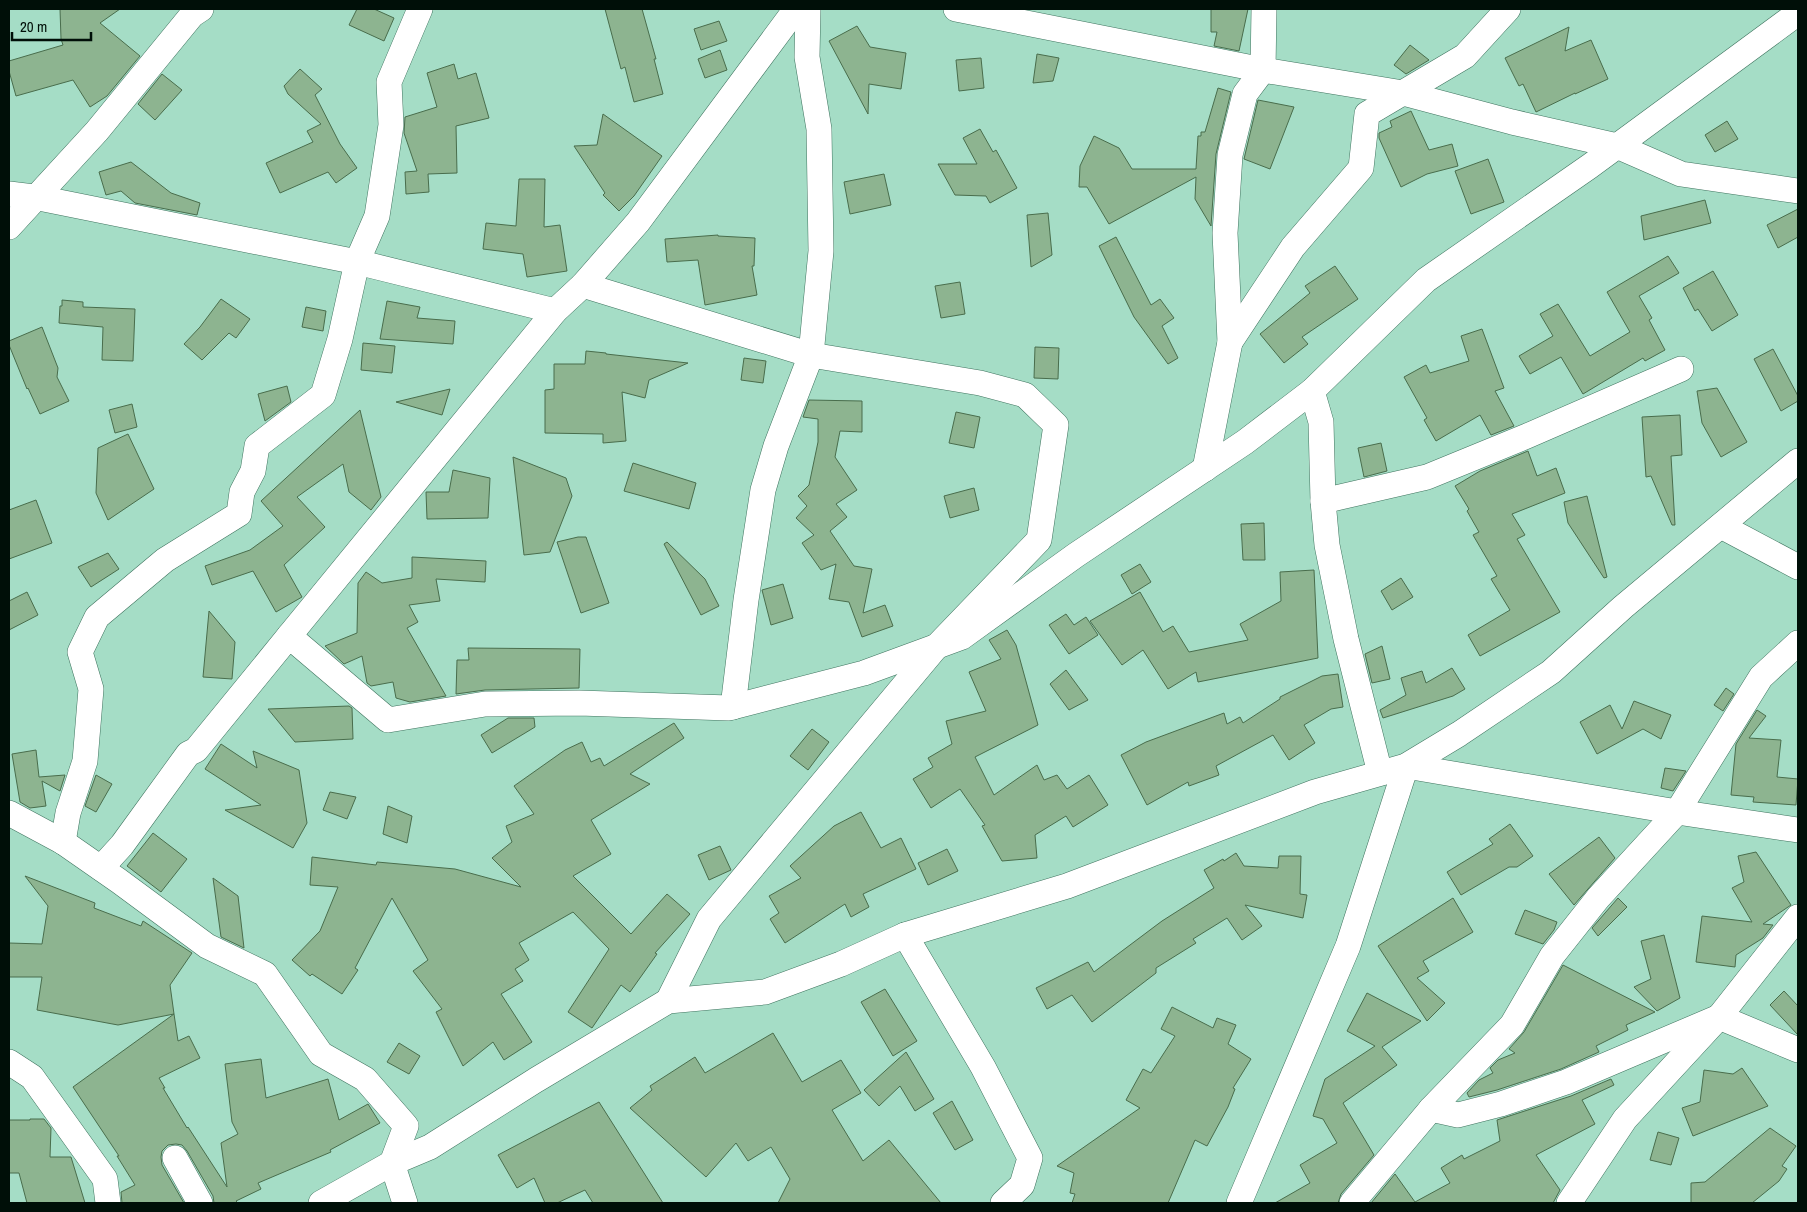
<svg xmlns="http://www.w3.org/2000/svg" width="1807" height="1212" font-family="'Archivo Narrow',sans-serif">
<style>
.building{fill:#8db490;stroke:#496d4c}
.lines{fill:none;stroke-linecap:round;stroke-linejoin:round}
.street-casing{stroke:#3f745f;stroke-width:26}
.street{stroke:#fff;stroke-width:25}
</style>
<rect width="100%" height="100%" fill="#a5ddc6"/>
<g class="building">
<path d="M 60,9 L 120,9 L 100,23 L 140,56 L 107,96 L 90,107 L 73,80 L 16,96 L 9,71 L 9,61 L 63,45 L 61,39 Z"/>
<path d="M 357,9 L 374,9 L 394,18 L 384,41 L 349,25 Z"/>
<path d="M 605,9 L 642,9 L 656,59 L 654,59 L 663,94 L 634,102 L 625,67 L 621,69 Z"/>
<path d="M 1211,9 L 1248,9 L 1239,51 L 1214,46 L 1217,32 L 1211,32 Z"/>
<path d="M 719,21 L 727,41 L 701,50 L 694,29 Z"/>
<path d="M 857,26 L 870,47 L 906,53 L 901,89 L 869,84 L 868,114 L 829,41 Z"/>
<path d="M 1569,27 L 1565,51 L 1591,40 L 1608,79 L 1575,94 L 1575,93 L 1536,112 L 1523,84 L 1519,86 L 1505,58 Z"/>
<path d="M 1410,45 L 1429,60 L 1406,74 L 1394,65 Z"/>
<path d="M 720,50 L 727,70 L 705,78 L 698,59 Z"/>
<path d="M 1037,54 L 1059,58 L 1053,81 L 1033,83 Z"/>
<path d="M 981,58 L 984,88 L 959,91 L 956,60 Z"/>
<path d="M 454,64 L 458,79 L 476,73 L 489,118 L 456,126 L 457,173 L 428,174 L 429,192 L 406,194 L 405,172 L 417,171 L 404,133 L 405,117 L 437,107 L 427,73 Z"/>
<path d="M 300,69 L 322,89 L 315,95 L 340,144 L 357,168 L 336,183 L 328,172 L 280,193 L 266,163 L 313,142 L 307,131 L 321,124 L 288,94 L 284,86 Z"/>
<path d="M 162,74 L 182,90 L 155,120 L 138,104 Z"/>
<path d="M 1218,88 L 1231,92 L 1216,154 L 1211,226 L 1195,199 L 1196,177 L 1109,224 L 1087,187 L 1079,187 L 1080,166 L 1094,136 L 1119,148 L 1132,169 L 1196,169 L 1198,136 L 1201,136 L 1201,132 L 1205,132 Z"/>
<path d="M 1258,100 L 1294,107 L 1270,169 L 1244,159 Z"/>
<path d="M 1411,111 L 1429,150 L 1452,144 L 1458,166 L 1427,174 L 1401,187 L 1379,138 L 1379,133 L 1392,127 L 1390,121 Z"/>
<path d="M 603,114 L 662,156 L 634,196 L 619,211 L 603,195 L 605,193 L 574,146 L 597,145 Z"/>
<path d="M 1727,121 L 1738,139 L 1715,152 L 1705,135 Z"/>
<path d="M 980,129 L 993,152 L 996,150 L 1017,188 L 990,203 L 986,196 L 955,195 L 938,164 L 977,164 L 963,138 Z"/>
<path d="M 1488,159 L 1504,202 L 1471,214 L 1455,171 Z"/>
<path d="M 131,162 L 171,193 L 200,203 L 197,215 L 135,203 L 121,191 L 106,195 L 99,172 Z"/>
<path d="M 884,174 L 891,205 L 850,214 L 844,182 Z"/>
<path d="M 519,179 L 545,179 L 544,227 L 560,225 L 567,271 L 527,277 L 523,254 L 483,249 L 486,223 L 516,226 Z"/>
<path d="M 1705,200 L 1711,223 L 1644,240 L 1641,216 Z"/>
<path d="M 1798,209 L 1798,237 L 1778,248 L 1767,225 Z"/>
<path d="M 1048,213 L 1052,255 L 1031,267 L 1027,215 Z"/>
<path d="M 718,235 L 718,236 L 755,238 L 754,266 L 752,266 L 757,295 L 705,305 L 698,260 L 667,262 L 665,239 Z"/>
<path d="M 1116,237 L 1151,305 L 1160,299 L 1174,318 L 1162,326 L 1178,358 L 1168,364 L 1134,317 L 1099,246 Z"/>
<path d="M 1668,256 L 1679,273 L 1639,296 L 1652,318 L 1649,320 L 1665,350 L 1645,361 L 1643,358 L 1583,394 L 1561,357 L 1530,374 L 1519,356 L 1553,336 L 1540,314 L 1558,304 L 1590,356 L 1630,332 L 1607,292 Z"/>
<path d="M 1335,266 L 1358,299 L 1302,337 L 1308,344 L 1284,363 L 1260,334 L 1310,293 L 1305,286 Z"/>
<path d="M 1713,271 L 1738,315 L 1712,331 L 1698,309 L 1695,311 L 1683,288 Z"/>
<path d="M 960,282 L 965,314 L 941,318 L 935,286 Z"/>
<path d="M 221,299 L 250,319 L 236,338 L 229,333 L 202,360 L 184,344 L 200,327 Z"/>
<path d="M 62,300 L 83,302 L 83,307 L 135,309 L 133,361 L 102,360 L 103,327 L 59,323 L 60,306 L 62,306 Z"/>
<path d="M 387,301 L 420,307 L 417,318 L 455,321 L 453,344 L 380,339 Z"/>
<path d="M 306,307 L 326,311 L 323,331 L 302,327 Z"/>
<path d="M 42,327 L 58,368 L 57,377 L 69,401 L 40,414 L 28,388 L 27,389 L 9,345 L 9,341 Z"/>
<path d="M 1482,329 L 1504,388 L 1495,391 L 1514,426 L 1491,435 L 1480,415 L 1436,441 L 1424,420 L 1427,418 L 1404,377 L 1426,365 L 1430,373 L 1469,361 L 1461,336 Z"/>
<path d="M 363,343 L 395,346 L 392,373 L 361,370 Z"/>
<path d="M 1035,347 L 1059,348 L 1058,379 L 1034,378 Z"/>
<path d="M 1773,349 L 1798,396 L 1798,401 L 1781,411 L 1754,359 Z"/>
<path d="M 586,351 L 606,353 L 606,354 L 688,363 L 649,380 L 645,398 L 622,392 L 626,441 L 603,443 L 603,434 L 545,433 L 545,390 L 554,389 L 554,364 L 585,364 Z"/>
<path d="M 744,358 L 766,361 L 763,383 L 741,380 Z"/>
<path d="M 287,386 L 291,402 L 265,421 L 258,394 Z"/>
<path d="M 1717,388 L 1747,442 L 1721,457 L 1702,423 L 1697,391 Z"/>
<path d="M 450,389 L 442,415 L 396,402 Z"/>
<path d="M 809,400 L 862,401 L 862,432 L 840,431 L 835,457 L 857,490 L 836,504 L 847,517 L 830,531 L 854,566 L 872,569 L 863,613 L 885,605 L 893,626 L 862,637 L 849,602 L 829,599 L 836,564 L 821,570 L 802,543 L 814,535 L 796,518 L 807,506 L 798,496 L 809,485 L 818,442 L 818,419 L 803,417 Z"/>
<path d="M 132,404 L 137,427 L 115,433 L 109,410 Z"/>
<path d="M 360,410 L 381,497 L 371,510 L 349,492 L 343,464 L 297,497 L 325,527 L 284,565 L 302,597 L 276,612 L 253,571 L 212,585 L 205,566 L 250,550 L 283,526 L 261,501 Z"/>
<path d="M 956,412 L 980,417 L 974,448 L 949,443 Z"/>
<path d="M 1680,415 L 1682,455 L 1671,456 L 1675,525 L 1672,525 L 1651,476 L 1646,477 L 1642,417 Z"/>
<path d="M 128,434 L 154,489 L 108,520 L 96,493 L 98,448 Z"/>
<path d="M 1381,443 L 1387,471 L 1364,477 L 1358,448 Z"/>
<path d="M 1528,451 L 1537,476 L 1556,468 L 1565,493 L 1512,514 L 1525,535 L 1517,539 L 1560,612 L 1480,656 L 1468,635 L 1510,610 L 1491,579 L 1497,576 L 1473,535 L 1479,532 L 1467,511 L 1469,509 L 1455,486 L 1480,471 Z"/>
<path d="M 513,457 L 566,478 L 572,496 L 550,552 L 524,555 Z"/>
<path d="M 633,463 L 696,483 L 689,509 L 624,491 Z"/>
<path d="M 453,470 L 490,478 L 488,518 L 427,519 L 426,492 L 449,492 Z"/>
<path d="M 974,488 L 979,510 L 950,518 L 944,496 Z"/>
<path d="M 1587,496 L 1607,577 L 1604,578 L 1568,523 L 1564,502 Z"/>
<path d="M 36,500 L 52,543 L 9,559 L 9,510 Z"/>
<path d="M 1264,523 L 1265,560 L 1243,560 L 1241,524 Z"/>
<path d="M 578,537 L 586,537 L 609,603 L 581,613 L 557,542 Z"/>
<path d="M 667,542 L 705,579 L 719,606 L 701,615 L 664,544 Z"/>
<path d="M 108,553 L 119,569 L 91,587 L 78,567 Z"/>
<path d="M 412,557 L 486,561 L 485,582 L 436,579 L 440,601 L 409,605 L 418,622 L 407,628 L 446,696 L 410,702 L 396,698 L 393,682 L 371,686 L 367,683 L 362,656 L 344,664 L 325,646 L 357,633 L 358,583 L 366,572 L 382,583 L 412,578 Z"/>
<path d="M 1140,564 L 1151,582 L 1132,594 L 1121,575 Z"/>
<path d="M 1314,570 L 1318,658 L 1198,682 L 1196,672 L 1168,689 L 1143,650 L 1122,665 L 1090,621 L 1140,592 L 1163,632 L 1173,626 L 1189,652 L 1248,640 L 1240,624 L 1281,601 L 1280,572 Z"/>
<path d="M 1401,578 L 1413,597 L 1392,610 L 1381,591 Z"/>
<path d="M 783,584 L 793,618 L 771,625 L 762,590 Z"/>
<path d="M 27,592 L 38,615 L 9,630 L 9,601 Z"/>
<path d="M 209,611 L 235,642 L 232,679 L 203,677 Z"/>
<path d="M 1066,614 L 1074,625 L 1086,617 L 1098,635 L 1069,654 L 1049,625 Z"/>
<path d="M 1007,630 L 1016,645 L 1038,725 L 975,757 L 994,795 L 1037,765 L 1044,780 L 1057,775 L 1067,789 L 1089,775 L 1108,805 L 1073,827 L 1066,816 L 1035,835 L 1037,858 L 1002,861 L 982,826 L 985,825 L 960,789 L 931,808 L 913,779 L 933,767 L 928,758 L 952,744 L 946,721 L 986,711 L 969,672 L 1001,659 L 989,640 Z"/>
<path d="M 1382,646 L 1390,679 L 1372,683 L 1365,654 Z"/>
<path d="M 468,648 L 580,649 L 579,688 L 485,690 L 456,694 L 457,660 L 469,660 Z"/>
<path d="M 1452,668 L 1465,689 L 1453,696 L 1383,718 L 1380,710 L 1406,695 L 1401,678 L 1422,671 L 1426,683 Z"/>
<path d="M 1066,670 L 1088,700 L 1069,710 L 1050,684 Z"/>
<path d="M 1338,674 L 1343,707 L 1331,709 L 1304,725 L 1315,743 L 1289,760 L 1273,735 L 1216,766 L 1219,775 L 1189,786 L 1188,782 L 1147,805 L 1121,755 L 1146,742 L 1224,713 L 1227,724 L 1240,717 L 1243,723 L 1280,699 L 1280,697 L 1322,676 Z"/>
<path d="M 1726,688 L 1734,694 L 1723,711 L 1714,705 Z"/>
<path d="M 1634,701 L 1671,715 L 1661,739 L 1643,729 L 1597,754 L 1580,722 L 1610,705 L 1622,729 Z"/>
<path d="M 349,706 L 352,708 L 353,739 L 295,742 L 268,709 Z"/>
<path d="M 1757,710 L 1766,716 L 1749,738 L 1781,740 L 1777,777 L 1798,779 L 1796,805 L 1753,802 L 1754,797 L 1731,795 L 1736,744 Z"/>
<path d="M 508,718 L 534,718 L 535,727 L 492,753 L 481,735 Z"/>
<path d="M 674,723 L 684,738 L 630,774 L 650,784 L 591,820 L 611,854 L 573,876 L 631,934 L 667,894 L 690,914 L 655,953 L 657,954 L 630,992 L 621,985 L 592,1028 L 568,1012 L 609,949 L 573,912 L 519,943 L 529,960 L 515,969 L 523,981 L 501,994 L 532,1042 L 504,1060 L 493,1042 L 463,1066 L 436,1012 L 442,1009 L 413,971 L 428,960 L 392,898 L 355,968 L 358,970 L 342,994 L 312,974 L 310,976 L 292,960 L 320,931 L 338,887 L 310,885 L 312,857 L 376,865 L 377,862 L 455,869 L 521,887 L 492,858 L 512,842 L 506,826 L 534,814 L 514,786 L 565,750 L 582,742 L 591,762 L 600,758 L 604,766 Z"/>
<path d="M 812,729 L 829,742 L 808,770 L 790,756 Z"/>
<path d="M 221,744 L 257,768 L 253,751 L 299,770 L 307,823 L 293,848 L 225,810 L 261,805 L 205,769 Z"/>
<path d="M 36,750 L 39,777 L 65,775 L 60,791 L 42,781 L 46,806 L 30,808 L 20,802 L 12,754 Z"/>
<path d="M 1665,768 L 1686,771 L 1673,791 L 1661,788 Z"/>
<path d="M 96,775 L 112,784 L 96,812 L 85,806 Z"/>
<path d="M 330,792 L 356,797 L 347,819 L 323,810 Z"/>
<path d="M 388,806 L 412,816 L 407,843 L 383,834 Z"/>
<path d="M 861,812 L 881,848 L 901,838 L 916,869 L 863,894 L 869,907 L 851,917 L 845,904 L 785,943 L 770,919 L 779,913 L 769,896 L 801,878 L 790,866 L 834,826 Z"/>
<path d="M 1510,824 L 1533,856 L 1517,867 L 1509,867 L 1461,895 L 1447,872 L 1493,844 L 1489,839 Z"/>
<path d="M 153,833 L 187,859 L 161,892 L 127,866 Z"/>
<path d="M 1599,837 L 1615,858 L 1574,905 L 1549,874 Z"/>
<path d="M 720,846 L 731,870 L 709,880 L 698,855 Z"/>
<path d="M 947,849 L 958,871 L 928,885 L 918,863 Z"/>
<path d="M 1756,852 L 1791,905 L 1763,924 L 1773,925 L 1763,938 L 1736,955 L 1735,967 L 1696,962 L 1702,916 L 1752,922 L 1732,888 L 1744,882 L 1738,856 Z"/>
<path d="M 1236,853 L 1244,866 L 1278,868 L 1279,856 L 1301,856 L 1300,894 L 1307,895 L 1303,918 L 1245,905 L 1262,926 L 1242,940 L 1227,918 L 1193,939 L 1196,943 L 1156,968 L 1156,973 L 1092,1022 L 1072,995 L 1047,1009 L 1036,988 L 1088,962 L 1094,972 L 1162,921 L 1214,888 L 1204,870 L 1223,859 L 1224,861 Z"/>
<path d="M 25,876 L 95,903 L 94,908 L 141,926 L 143,921 L 192,953 L 170,985 L 174,1014 L 118,1025 L 37,1010 L 42,977 L 9,977 L 9,943 L 42,944 L 48,906 Z"/>
<path d="M 213,878 L 238,896 L 244,948 L 221,937 Z"/>
<path d="M 1453,898 L 1473,932 L 1423,961 L 1429,971 L 1417,978 L 1445,1003 L 1427,1021 L 1378,946 Z"/>
<path d="M 1618,898 L 1627,907 L 1598,936 L 1592,928 Z"/>
<path d="M 1525,910 L 1557,922 L 1554,930 L 1543,944 L 1515,934 Z"/>
<path d="M 1664,935 L 1680,998 L 1657,1011 L 1634,987 L 1651,979 L 1641,941 Z"/>
<path d="M 1563,965 L 1655,1012 L 1626,1025 L 1628,1030 L 1596,1046 L 1599,1052 L 1561,1069 L 1497,1090 L 1469,1097 L 1467,1093 L 1479,1080 L 1493,1073 L 1490,1068 L 1498,1060 L 1515,1053 L 1509,1049 L 1524,1032 Z"/>
<path d="M 885,989 L 917,1041 L 893,1056 L 861,1002 Z"/>
<path d="M 1784,991 L 1798,1006 L 1798,1035 L 1770,1005 Z"/>
<path d="M 1367,993 L 1421,1021 L 1382,1047 L 1397,1065 L 1343,1103 L 1374,1155 L 1341,1194 L 1338,1203 L 1275,1203 L 1310,1183 L 1300,1165 L 1337,1143 L 1323,1119 L 1313,1116 L 1325,1079 L 1375,1046 L 1347,1031 Z"/>
<path d="M 1172,1007 L 1213,1028 L 1217,1018 L 1236,1025 L 1228,1044 L 1251,1059 L 1233,1088 L 1235,1089 L 1228,1107 L 1207,1146 L 1195,1140 L 1168,1203 L 1072,1203 L 1075,1194 L 1070,1193 L 1074,1173 L 1057,1166 L 1140,1108 L 1126,1100 L 1143,1069 L 1151,1073 L 1175,1036 L 1161,1029 Z"/>
<path d="M 174,1014 L 178,1041 L 189,1036 L 200,1058 L 159,1078 L 165,1088 L 163,1088 L 187,1128 L 188,1127 L 227,1187 L 221,1143 L 238,1134 L 232,1122 L 225,1064 L 261,1059 L 266,1098 L 328,1079 L 339,1120 L 368,1104 L 380,1123 L 330,1150 L 331,1152 L 258,1183 L 261,1189 L 236,1201 L 238,1203 L 214,1203 L 213,1196 L 187,1151 L 182,1145 L 176,1144 L 168,1145 L 162,1151 L 161,1157 L 162,1165 L 184,1203 L 122,1203 L 121,1192 L 135,1185 L 117,1156 L 119,1156 L 73,1087 Z"/>
<path d="M 773,1033 L 802,1082 L 841,1060 L 861,1093 L 832,1110 L 863,1161 L 889,1140 L 941,1203 L 778,1203 L 790,1179 L 771,1147 L 748,1161 L 736,1143 L 706,1177 L 630,1108 L 652,1090 L 650,1086 L 695,1057 L 705,1073 Z"/>
<path d="M 399,1043 L 420,1056 L 409,1074 L 387,1062 Z"/>
<path d="M 906,1052 L 934,1099 L 915,1111 L 900,1086 L 879,1106 L 864,1090 Z"/>
<path d="M 1742,1068 L 1768,1106 L 1693,1136 L 1682,1108 L 1700,1102 L 1704,1070 L 1733,1074 Z"/>
<path d="M 1611,1079 L 1614,1085 L 1582,1100 L 1595,1124 L 1536,1155 L 1560,1190 L 1553,1203 L 1371,1203 L 1395,1174 L 1415,1202 L 1450,1183 L 1441,1168 L 1462,1155 L 1464,1159 L 1500,1141 L 1497,1120 L 1571,1096 Z"/>
<path d="M 952,1101 L 973,1140 L 955,1150 L 933,1113 Z"/>
<path d="M 599,1102 L 663,1203 L 593,1203 L 585,1190 L 557,1203 L 545,1203 L 534,1178 L 517,1188 L 498,1155 Z"/>
<path d="M 30,1119 L 44,1119 L 51,1128 L 50,1157 L 71,1157 L 85,1203 L 27,1203 L 19,1173 L 9,1173 L 9,1120 L 30,1120 Z"/>
<path d="M 1770,1128 L 1796,1146 L 1782,1166 L 1787,1169 L 1779,1181 L 1752,1203 L 1691,1203 L 1691,1183 L 1705,1182 Z"/>
<path d="M 1658,1132 L 1679,1138 L 1671,1165 L 1650,1160 Z"/>
</g>
<g class="lines">
<defs>
<g id="street">
<path d="M 956,9 L 1263,70 L 1403,93 L 1512,122 L 1617,146 L 1681,174 L 1798,191"/>
<path d="M 9,194 L 34,197 L 357,262 L 555,311"/>
<path d="M 9,227 L 97,131 L 192,15 L 201,9"/>
<path d="M 583,285 L 811,355 L 980,383 L 1025,395 L 1056,425 L 1039,540 L 937,646 L 709,919 L 668,1001"/>
<path d="M 1230,342 L 1293,247 L 1361,168 L 1367,114 L 1465,56 L 1508,9"/>
<path d="M 1312,391 L 1426,280 L 1590,166 L 1798,13"/>
<path d="M 1205,469 L 1230,342 L 1225,233 L 1230,155 L 1245,94 L 1263,70 L 1264,9"/>
<path d="M 1323,501 L 1427,477 L 1527,436 L 1681,369"/>
<path d="M 1721,526 L 1798,567"/>
<path d="M 289,636 L 555,311 L 583,285 L 638,222 L 796,9"/>
<path d="M 733,707 L 746,600 L 763,490 L 776,446 L 811,355 L 821,251 L 819,129 L 807,57 L 808,9"/>
<path d="M 9,813 L 63,842 L 119,881 L 207,946 L 265,974 L 321,1054 L 365,1079 L 406,1126 L 392,1163 L 405,1203"/>
<path d="M 63,842 L 68,813 L 85,761 L 91,689 L 80,652 L 97,617 L 165,560 L 239,514 L 242,492 L 253,471 L 257,446 L 323,395 L 340,339 L 357,262 L 377,216 L 391,125 L 389,82 L 420,9"/>
<path d="M 101,868 L 122,845 L 188,754 L 196,750 L 289,636 L 388,720 L 485,704 L 579,703 L 729,708 L 864,673 L 962,637 L 1076,555 L 1245,442 L 1312,391 L 1321,422 L 1323,501 L 1327,545 L 1346,639 L 1380,773"/>
<path d="M 905,935 L 983,1067 L 1030,1158 L 1022,1185 L 1003,1203"/>
<path d="M 9,1062 L 32,1077 L 105,1179 L 108,1203"/>
<path d="M 1431,1109 L 1458,1115 L 1501,1104 L 1566,1082 L 1719,1017 L 1798,1050"/>
<path d="M 175,1158 L 200,1203"/>
<path d="M 321,1203 L 392,1163 L 430,1147 L 536,1080 L 668,1001 L 765,992 L 841,964 L 905,935 L 1067,886 L 1315,792 L 1406,766 L 1459,734 L 1551,672 L 1623,607 L 1798,461"/>
<path d="M 1239,1203 L 1348,946 L 1406,766 L 1677,812 L 1798,830"/>
<path d="M 1352,1203 L 1431,1109 L 1512,1025 L 1552,956 L 1598,898 L 1677,812 L 1761,677 L 1798,643"/>
<path d="M 1569,1203 L 1625,1119 L 1719,1017 L 1798,917"/>
</g>
</defs>
<use href="#street" class="street-casing"/>
<use href="#street" class="street"/>
</g>
<rect width="1807" height="1212" fill="none" stroke="#000f08" stroke-width="20"/>
<path d="M12 32v8h79v-8" fill="none" stroke="#000f08" stroke-width="2.5"/>
<text x="20" y="32" font-size="15" fill="#000f08" stroke="#a5ddc6" stroke-width="4" paint-order="stroke">20 m</text>
</svg>
